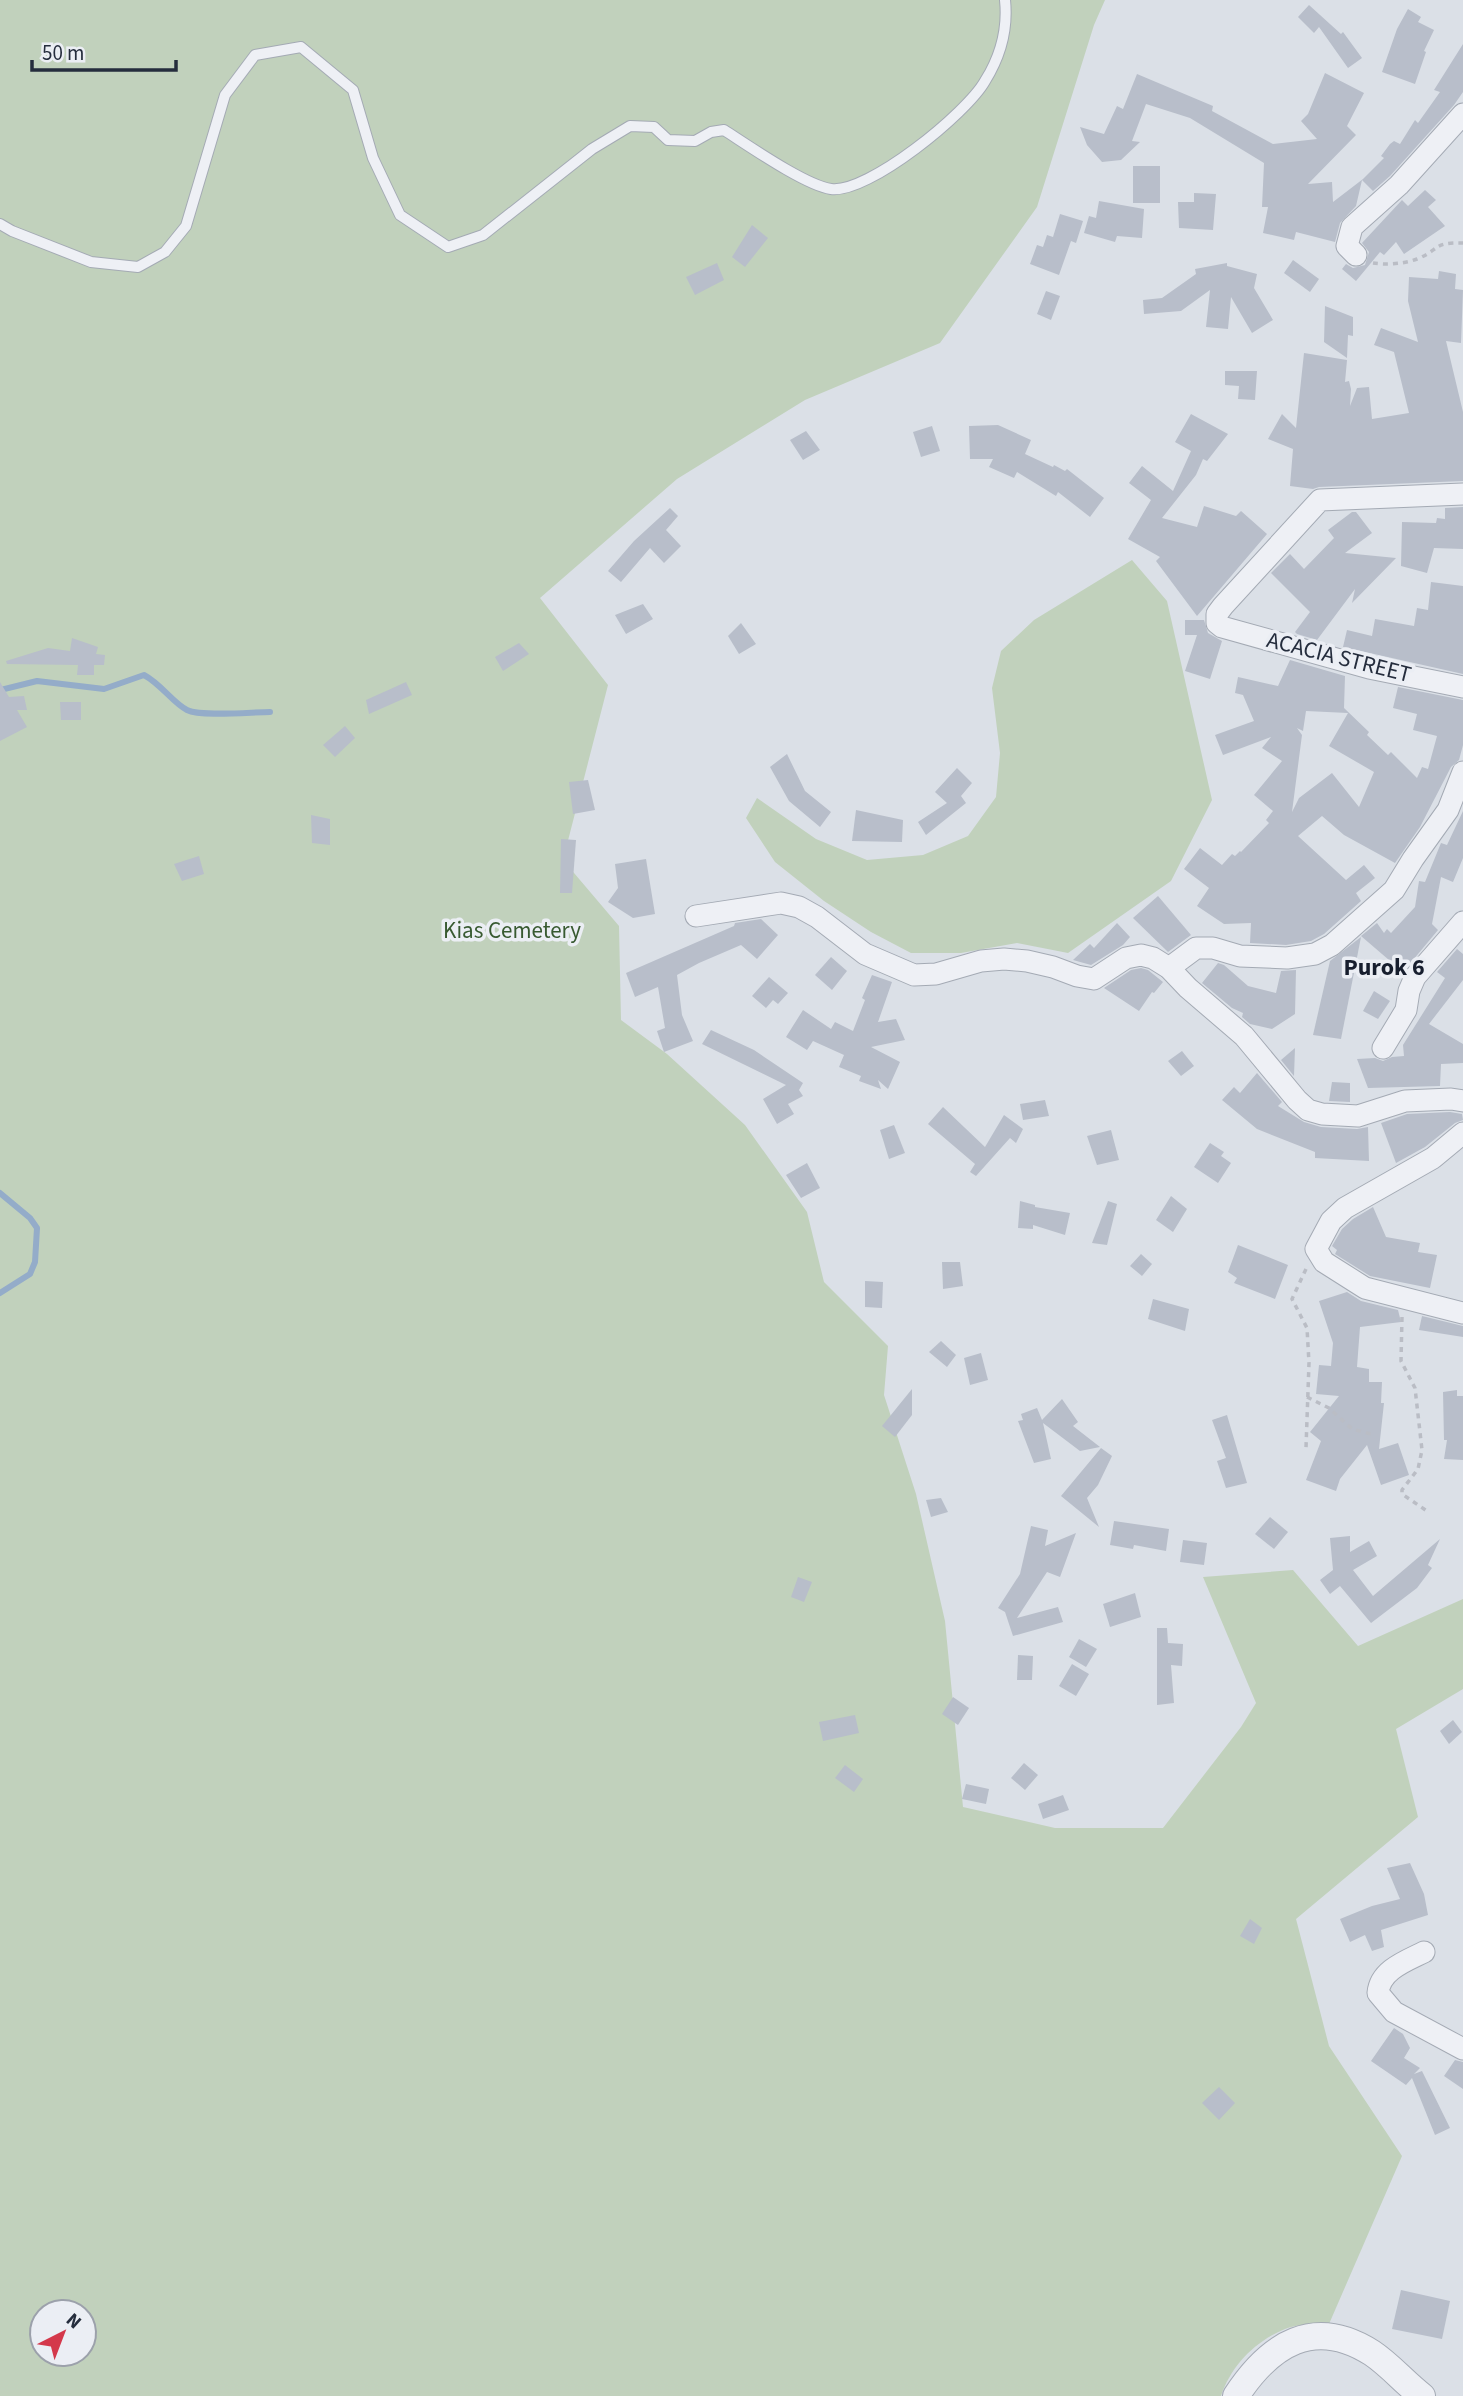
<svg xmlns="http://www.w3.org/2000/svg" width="1463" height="2396" font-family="'Source Sans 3',sans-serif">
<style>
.green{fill:#c1d1bc;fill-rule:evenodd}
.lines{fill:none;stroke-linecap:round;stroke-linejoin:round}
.stream{stroke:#94acc9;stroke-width:6}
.building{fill:#b8beca;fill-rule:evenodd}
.service-casing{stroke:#a4aab4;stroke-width:12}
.minor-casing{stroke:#a4aab4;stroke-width:23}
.tertiary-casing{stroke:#a4aab4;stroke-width:28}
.path{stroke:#babdc5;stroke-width:3.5;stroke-dasharray:5 5;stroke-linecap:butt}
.service{stroke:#eef0f5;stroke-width:10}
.minor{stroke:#eef0f5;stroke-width:21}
.tertiary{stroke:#eef0f5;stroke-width:26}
.labels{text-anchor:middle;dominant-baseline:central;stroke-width:7;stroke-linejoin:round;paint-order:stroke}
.street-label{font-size:23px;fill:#252d3d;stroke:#ebeef4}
.park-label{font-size:23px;fill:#385a31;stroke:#ebeef4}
.neighbourhood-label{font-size:24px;font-weight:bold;fill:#171e2e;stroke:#ebeef4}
</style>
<rect width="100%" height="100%" fill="#dbe0e7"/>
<g class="green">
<path d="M 0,0 L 1105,0 L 1094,25 L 1037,207 L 940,343 L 805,400 L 677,479 L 540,598 L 608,685 L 563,860 L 619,926 L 621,1020 L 667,1054 L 745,1125 L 807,1212 L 824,1282 L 888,1346 L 884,1395 L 916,1494 L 945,1621 L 963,1807 L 1055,1828 L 1163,1828 L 1241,1727 L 1256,1703 L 1203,1577 L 1293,1570 L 1358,1646 L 1463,1599 L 1463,1689 L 1396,1729 L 1418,1817 L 1296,1919 L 1329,2046 L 1402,2156 L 1329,2324 C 1315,2324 1298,2324 1285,2329 C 1255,2341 1231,2366 1221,2396 L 0,2396 ZM 42,2312 L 84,2312 L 84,2354 L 42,2354 Z"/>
<path d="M 1132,560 L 1167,601 L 1212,800 L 1171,881 L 1068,953 L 1017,943 L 961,953 L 911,953 L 871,932 L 824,901 L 775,862 L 746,818 L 757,798 L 816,839 L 867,860 L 923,855 L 968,836 L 996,797 L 1000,753 L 992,688 L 1001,651 L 1034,620 Z"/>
</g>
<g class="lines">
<g class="stream">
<path d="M 0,690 L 37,681 L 104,689 L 144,675 C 161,684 173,703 187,710 C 201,717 252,712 270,712"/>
<path d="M 0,1193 L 30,1218 L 37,1228 L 35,1262 L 30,1274 L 0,1293"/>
</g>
</g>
<g class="building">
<path d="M 1309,5 L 1341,34 L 1343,32 L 1362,58 L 1348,68 L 1319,27 L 1314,33 L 1298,17 Z"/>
<path d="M 1408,9 L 1421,17 L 1418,22 L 1434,30 L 1424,51 L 1426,52 L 1415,84 L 1382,72 L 1397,29 Z"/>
<path d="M 1463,44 L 1463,92 L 1454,105 L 1390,176 L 1373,191 L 1362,180 L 1356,206 L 1340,223 L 1335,242 L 1296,232 L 1294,240 L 1263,233 L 1268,207 L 1262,207 L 1264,163 L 1190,118 L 1146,104 L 1132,141 L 1140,142 L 1121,160 L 1102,162 L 1087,145 L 1080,127 L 1104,134 L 1117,106 L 1123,109 L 1137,74 L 1213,106 L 1212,111 L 1273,144 L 1317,139 L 1301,121 L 1308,114 L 1325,73 L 1364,93 L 1347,126 L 1356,135 L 1308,184 L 1332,182 L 1333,202 L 1363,179 L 1384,158 L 1381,156 L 1390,144 L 1394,141 L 1400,144 L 1415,120 L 1418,123 L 1440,92 L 1434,90 Z"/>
<rect x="1133" y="166" width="27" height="37"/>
<path d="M 1425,190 L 1436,200 L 1428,207 L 1445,226 L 1404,254 L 1396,242 L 1384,255 L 1380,252 L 1356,281 L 1342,269 L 1346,264 L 1353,268 L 1365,265 L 1369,252 L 1362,243 L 1402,200 L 1408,206 Z"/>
<path d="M 1194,193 L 1216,194 L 1213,230 L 1179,228 L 1178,202 L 1194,202 Z"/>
<path d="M 1099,201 L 1144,209 L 1142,238 L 1117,236 L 1115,242 L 1084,233 L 1089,216 L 1096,218 Z"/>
<path d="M 1060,214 L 1083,221 L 1076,243 L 1071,241 L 1059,275 L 1030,264 L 1037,245 L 1043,247 L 1047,235 L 1053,237 Z"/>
<path d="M 752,225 L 768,238 L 745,267 L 732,257 Z"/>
<path d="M 1293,260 L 1319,279 L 1310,292 L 1284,273 Z"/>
<path d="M 717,263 L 724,280 L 695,295 L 686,277 Z"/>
<path d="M 1227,263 L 1227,266 L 1257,274 L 1254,288 L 1273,320 L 1252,333 L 1231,297 L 1228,329 L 1206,327 L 1210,290 L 1181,311 L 1144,314 L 1143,300 L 1162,298 L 1196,274 L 1195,269 Z"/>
<path d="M 1439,271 L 1456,274 L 1455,289 L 1463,290 L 1461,343 L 1446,341 L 1463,412 L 1463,481 L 1319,487 L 1313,489 L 1290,486 L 1293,449 L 1268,439 L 1282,414 L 1296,428 L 1304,353 L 1347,360 L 1345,382 L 1349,381 L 1351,389 L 1350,406 L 1357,388 L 1369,387 L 1372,419 L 1409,413 L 1394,352 L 1374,345 L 1381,328 L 1418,342 L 1408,301 L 1409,277 L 1438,279 Z"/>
<path d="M 1046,291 L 1060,296 L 1051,320 L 1037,314 Z"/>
<path d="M 1325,306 L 1353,317 L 1353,336 L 1348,335 L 1347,358 L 1324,342 Z"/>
<path d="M 1225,371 L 1257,371 L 1255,400 L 1238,399 L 1239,386 L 1225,385 Z"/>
<path d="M 1191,414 L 1228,434 L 1207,461 L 1203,459 L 1196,475 L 1162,518 L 1197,527 L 1204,506 L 1236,516 L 1241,511 L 1267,534 L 1197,616 L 1156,561 L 1160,557 L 1128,539 L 1151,500 L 1129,483 L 1142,466 L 1173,491 L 1191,451 L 1175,442 Z"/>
<path d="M 998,425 L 1031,440 L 1025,454 L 1053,467 L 1054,465 L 1065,471 L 1067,469 L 1104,498 L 1090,517 L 1058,492 L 1056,496 L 1017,472 L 1014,478 L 989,467 L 993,459 L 970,459 L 969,426 Z"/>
<path d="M 932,426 L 940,451 L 921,457 L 913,432 Z"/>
<path d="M 806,431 L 820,450 L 803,460 L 790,440 Z"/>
<path d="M 1463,507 L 1463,549 L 1434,548 L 1427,573 L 1401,566 L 1402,522 L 1436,523 L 1437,518 L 1445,519 L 1445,508 Z"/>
<path d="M 670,508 L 678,516 L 666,530 L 681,546 L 664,563 L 650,548 L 621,582 L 608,571 L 634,541 Z"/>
<path d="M 1352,512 L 1356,512 L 1372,533 L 1345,553 L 1396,558 L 1352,603 L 1355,589 L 1317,640 L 1297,634 L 1295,632 L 1310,612 L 1271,573 L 1290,554 L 1304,569 L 1334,538 L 1328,530 Z"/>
<path d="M 1431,582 L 1463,586 L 1463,674 L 1343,647 L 1347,630 L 1372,636 L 1375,619 L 1414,626 L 1417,608 L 1428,610 Z"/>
<path d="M 643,604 L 653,619 L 626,634 L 615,615 Z"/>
<path d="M 1185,620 L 1204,620 L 1208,633 L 1222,641 L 1210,679 L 1185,671 L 1197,635 L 1185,635 Z"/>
<path d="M 741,623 L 756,644 L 739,654 L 728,636 Z"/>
<path d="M 72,638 L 98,647 L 96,654 L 105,655 L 104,665 L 94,665 L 94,675 L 77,675 L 78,665 L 7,664 L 6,661 L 48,648 L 70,651 Z"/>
<path d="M 519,643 L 529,654 L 503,671 L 495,657 Z"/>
<path d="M 1290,660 L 1345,676 L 1344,708 L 1369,732 L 1367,735 L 1388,755 L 1391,752 L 1417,778 L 1422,767 L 1428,769 L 1437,736 L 1413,730 L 1417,714 L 1393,708 L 1398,687 L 1463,700 L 1463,745 L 1459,760 L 1451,767 L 1420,827 L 1395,863 L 1344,835 L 1322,816 L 1298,836 L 1346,880 L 1364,865 L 1375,878 L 1356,893 L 1361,901 L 1324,934 L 1311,941 L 1286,945 L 1250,943 L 1251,923 L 1224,924 L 1197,906 L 1209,888 L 1184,869 L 1200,848 L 1222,865 L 1232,854 L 1235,856 L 1240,851 L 1241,852 L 1269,823 L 1266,820 L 1273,811 L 1254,795 L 1282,761 L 1262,748 L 1271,737 L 1223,755 L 1215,735 L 1254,721 L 1243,695 L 1235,693 L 1238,677 L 1278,686 ZM 1306,711 L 1348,713 L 1329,746 L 1374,772 L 1359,807 L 1332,773 L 1299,798 L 1292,812 L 1302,735 L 1297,728 L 1303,731 Z"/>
<path d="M 0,682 L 9,697 L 24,696 L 27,710 L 17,710 L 27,727 L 0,741 Z"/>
<path d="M 406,682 L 412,695 L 369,714 L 366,700 Z"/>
<path d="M 60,702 L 81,702 L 81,720 L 61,720 Z"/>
<path d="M 345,726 L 355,738 L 335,757 L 323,745 Z"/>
<path d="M 787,754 L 805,791 L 831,812 L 820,827 L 789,801 L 770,767 Z"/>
<path d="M 957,768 L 972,783 L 961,796 L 966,803 L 926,835 L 918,822 L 947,803 L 935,792 Z"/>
<path d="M 588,780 L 595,810 L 573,814 L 569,782 Z"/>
<path d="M 856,810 L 903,820 L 902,842 L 852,841 Z"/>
<path d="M 1463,811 L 1463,858 L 1453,882 L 1441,877 L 1432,924 L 1438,930 L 1403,972 L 1361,936 L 1377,923 L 1384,933 L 1387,929 L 1391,933 L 1415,907 L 1419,881 L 1425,882 L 1441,843 L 1447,845 Z"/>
<path d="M 311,815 L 330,819 L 330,845 L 312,843 Z"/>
<path d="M 561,839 L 576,840 L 572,893 L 560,893 Z"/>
<path d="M 199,856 L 204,874 L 182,881 L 174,864 Z"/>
<path d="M 646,859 L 655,914 L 633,918 L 608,902 L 618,888 L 615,864 Z"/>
<path d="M 1158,896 L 1191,935 L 1168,952 L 1133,918 Z"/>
<path d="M 761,919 L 778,935 L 757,959 L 741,945 L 699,963 L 677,975 L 682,1015 L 693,1041 L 664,1052 L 657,1031 L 665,1028 L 658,987 L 635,997 L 626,973 L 734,926 L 735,923 Z"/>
<path d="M 1117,923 L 1130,937 L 1123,945 L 1091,965 L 1073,960 L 1090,944 L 1094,948 Z"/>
<path d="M 1361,937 L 1341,1039 L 1313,1035 L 1330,961 Z"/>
<path d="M 1457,949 L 1463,954 L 1463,980 L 1429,1024 L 1463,1044 L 1463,1063 L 1441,1064 L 1440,1086 L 1368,1088 L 1357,1059 L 1375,1058 L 1383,1061 L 1392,1057 L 1404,1056 L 1403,1045 L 1445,978 L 1437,972 Z"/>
<path d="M 831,957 L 847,971 L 832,990 L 815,975 Z"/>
<path d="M 1218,963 L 1224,965 L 1248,986 L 1276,993 L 1281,971 L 1296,970 L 1295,1014 L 1272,1029 L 1250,1024 L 1242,1017 L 1243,1013 L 1232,1008 L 1202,983 Z"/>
<path d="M 1141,968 L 1148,970 L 1163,982 L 1154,993 L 1152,992 L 1139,1011 L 1104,988 L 1131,970 Z"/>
<path d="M 872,975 L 892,982 L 878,1022 L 896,1019 L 905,1040 L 871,1047 L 900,1062 L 888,1089 L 878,1080 L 881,1089 L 859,1081 L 861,1076 L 839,1067 L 844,1055 L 813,1041 L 807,1050 L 786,1037 L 803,1010 L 831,1029 L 835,1022 L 853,1031 L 865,1000 L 862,998 Z"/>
<path d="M 769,977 L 788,993 L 778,1004 L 773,1000 L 766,1008 L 752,996 Z"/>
<path d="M 1374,991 L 1390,1001 L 1378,1019 L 1363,1011 Z"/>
<path d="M 711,1030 L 754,1050 L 803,1083 L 799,1090 L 803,1096 L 788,1104 L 794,1114 L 777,1124 L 763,1099 L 786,1085 L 702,1044 Z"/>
<path d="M 1295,1048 L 1294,1076 L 1281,1060 Z"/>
<path d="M 1182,1051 L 1194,1066 L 1181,1076 L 1168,1061 Z"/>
<path d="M 1257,1073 L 1282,1102 L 1278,1106 L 1304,1122 L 1321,1127 L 1357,1129 L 1368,1127 L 1369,1161 L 1315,1158 L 1315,1152 L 1257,1129 L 1222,1100 L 1234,1087 L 1240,1093 Z"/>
<path d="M 1332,1082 L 1350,1083 L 1350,1102 L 1329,1101 Z"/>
<path d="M 1045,1100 L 1049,1116 L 1023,1120 L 1020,1104 Z"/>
<path d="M 943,1107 L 985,1147 L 1004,1115 L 1023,1129 L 1016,1143 L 1010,1138 L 976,1176 L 970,1172 L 975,1164 L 928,1124 Z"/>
<path d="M 1450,1112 L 1462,1114 L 1463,1120 L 1455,1123 L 1425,1147 L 1396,1163 L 1381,1123 L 1407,1114 Z"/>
<path d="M 894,1125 L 905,1153 L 889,1159 L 880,1130 Z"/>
<path d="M 1111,1130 L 1119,1160 L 1097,1165 L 1087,1136 Z"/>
<path d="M 1210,1143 L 1224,1152 L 1221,1156 L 1231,1163 L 1218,1183 L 1194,1167 Z"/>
<path d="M 807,1163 L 820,1188 L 801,1198 L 786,1175 Z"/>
<path d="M 1171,1196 L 1187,1209 L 1173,1232 L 1156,1220 Z"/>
<path d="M 1020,1201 L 1035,1205 L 1035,1207 L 1070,1213 L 1065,1235 L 1033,1225 L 1033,1229 L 1018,1228 Z"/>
<path d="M 1108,1201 L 1117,1204 L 1107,1245 L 1092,1243 Z"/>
<path d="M 1373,1207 L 1386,1237 L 1420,1243 L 1418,1252 L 1437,1255 L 1430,1288 L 1370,1276 L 1335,1254 L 1337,1250 L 1332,1246 L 1342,1229 L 1353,1219 Z"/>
<path d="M 1238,1245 L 1288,1265 L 1275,1299 L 1234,1283 L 1237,1278 L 1228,1272 Z"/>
<path d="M 1141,1254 L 1152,1264 L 1142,1276 L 1130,1266 Z"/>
<path d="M 942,1262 L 960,1262 L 963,1286 L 943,1289 Z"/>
<path d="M 865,1281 L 883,1282 L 882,1308 L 865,1307 Z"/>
<path d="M 1347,1292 L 1361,1301 L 1398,1310 L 1401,1322 L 1360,1327 L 1357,1367 L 1369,1369 L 1369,1382 L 1382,1382 L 1381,1403 L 1384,1403 L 1379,1449 L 1398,1443 L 1409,1475 L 1381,1485 L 1367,1445 L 1340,1479 L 1336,1491 L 1306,1480 L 1321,1441 L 1310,1432 L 1339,1396 L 1316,1394 L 1319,1365 L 1331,1366 L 1333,1343 L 1319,1301 Z"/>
<path d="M 1153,1299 L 1189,1309 L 1185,1331 L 1148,1319 Z"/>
<path d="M 1422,1316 L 1463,1326 L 1463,1337 L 1419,1330 Z"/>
<path d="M 941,1341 L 956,1355 L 947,1367 L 929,1352 Z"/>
<path d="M 981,1353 L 988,1380 L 970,1385 L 964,1358 Z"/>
<path d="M 912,1389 L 912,1415 L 895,1437 L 882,1426 Z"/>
<path d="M 1457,1390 L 1457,1396 L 1463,1396 L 1463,1460 L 1444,1459 L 1447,1440 L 1444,1440 L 1443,1392 Z"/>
<path d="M 1062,1399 L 1078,1422 L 1073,1426 L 1100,1447 L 1080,1451 L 1043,1423 L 1051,1459 L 1034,1463 L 1018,1421 L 1023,1420 L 1021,1414 L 1037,1408 L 1042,1420 Z"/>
<path d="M 1227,1415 L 1247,1483 L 1226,1488 L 1217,1461 L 1226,1458 L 1212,1420 Z"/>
<path d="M 1101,1448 L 1112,1456 L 1098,1485 L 1087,1498 L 1099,1527 L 1061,1496 Z"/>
<path d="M 941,1498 L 948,1512 L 931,1517 L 926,1500 Z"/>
<path d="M 1270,1517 L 1288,1532 L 1274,1549 L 1255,1534 Z"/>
<path d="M 1114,1521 L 1169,1529 L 1166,1551 L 1134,1545 L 1133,1549 L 1110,1545 Z"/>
<path d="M 1031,1526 L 1048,1530 L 1045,1546 L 1076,1533 L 1060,1577 L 1047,1572 L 1017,1618 L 1058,1607 L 1063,1622 L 1013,1636 L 1005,1612 L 998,1608 L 1020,1574 Z"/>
<path d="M 1350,1536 L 1350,1552 L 1369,1541 L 1377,1556 L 1353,1570 L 1373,1596 L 1440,1539 L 1428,1565 L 1432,1568 L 1417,1588 L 1371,1623 L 1340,1586 L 1330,1594 L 1320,1580 L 1333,1570 L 1330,1538 Z"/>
<path d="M 1183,1540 L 1207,1543 L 1204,1565 L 1180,1562 Z"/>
<path d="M 798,1577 L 812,1582 L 804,1602 L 791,1597 Z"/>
<path d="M 1135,1593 L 1141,1617 L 1110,1627 L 1103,1604 Z"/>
<path d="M 1157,1628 L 1167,1628 L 1168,1643 L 1183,1644 L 1182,1666 L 1171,1665 L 1174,1703 L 1157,1705 Z"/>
<path d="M 1079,1639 L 1097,1649 L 1086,1667 L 1069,1657 Z"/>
<path d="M 1018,1655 L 1033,1656 L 1032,1680 L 1017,1680 Z"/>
<path d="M 1072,1664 L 1089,1674 L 1076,1696 L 1059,1686 Z"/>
<path d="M 953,1697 L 969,1708 L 958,1725 L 942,1714 Z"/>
<path d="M 855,1715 L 859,1733 L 823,1741 L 819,1722 Z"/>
<path d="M 1453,1720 L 1462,1732 L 1449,1744 L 1440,1731 Z"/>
<path d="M 1024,1763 L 1038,1775 L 1025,1790 L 1011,1778 Z"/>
<path d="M 845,1765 L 863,1779 L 854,1792 L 835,1778 Z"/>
<path d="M 966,1784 L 989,1789 L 986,1804 L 962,1799 Z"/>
<path d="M 1063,1795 L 1069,1810 L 1043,1819 L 1038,1804 Z"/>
<path d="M 1410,1863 L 1424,1894 L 1428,1915 L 1381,1930 L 1384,1947 L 1372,1951 L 1365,1935 L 1350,1942 L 1340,1919 L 1372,1906 L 1400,1899 L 1387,1868 Z"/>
<path d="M 1250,1919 L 1262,1928 L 1254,1944 L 1240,1936 Z"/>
<path d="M 1394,2028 L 1403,2034 L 1410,2048 L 1404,2058 L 1420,2068 L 1414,2074 L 1422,2071 L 1450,2128 L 1435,2135 L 1412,2078 L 1406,2085 L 1371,2061 Z"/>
<path d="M 1455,2060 L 1463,2062 L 1463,2089 L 1444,2076 Z"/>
<path d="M 1219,2087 L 1235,2103 L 1219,2120 L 1202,2103 Z"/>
<path d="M 1401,2290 L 1450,2301 L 1442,2339 L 1392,2329 Z"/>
</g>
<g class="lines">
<defs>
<path id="service" d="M 0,224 L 12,231 L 91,262 L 138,267 L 165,252 L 186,226 L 225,95 L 255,55 L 301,47 L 353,90 L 373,158 L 400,215 L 448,247 L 483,235 L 592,149 L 630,126 L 654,127 L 668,140 L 695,141 L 711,132 L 724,130 C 749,146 805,185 831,189 C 868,194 967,113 985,81 C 1000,57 1008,29 1005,0"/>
<g id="minor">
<path d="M 1356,255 L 1347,246 L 1352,227 L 1399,185 L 1463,114"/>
<path d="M 1463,494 L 1320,500 L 1223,606 L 1217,614 L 1217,623 L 1222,627 L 1369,668 L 1463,687"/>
<path d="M 696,916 L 781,903 L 799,907 L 817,917 L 865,954 L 914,975 L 936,974 L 981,961 L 1004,959 L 1027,961 L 1053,967 L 1077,976 L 1094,979 L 1126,958 L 1141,955 L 1153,958 L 1169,968 L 1188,988 L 1244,1036 L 1297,1100 L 1308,1110 L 1322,1114 L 1358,1116 L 1405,1101 L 1451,1099 L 1463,1101"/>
<path d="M 1169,968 L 1196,948 L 1213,948 L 1240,956 L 1287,958 L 1315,954 L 1332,945 L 1394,890 L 1413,859 L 1448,810 L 1463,772"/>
<path d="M 1383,1048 L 1406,1010 L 1409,991 L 1415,977 L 1463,922"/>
<path d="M 1463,1133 L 1433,1158 L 1345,1208 L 1331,1221 L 1316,1249 L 1324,1262 L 1365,1288 L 1463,1313"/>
<path d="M 1424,1952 C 1406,1961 1380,1970 1378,1993 L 1394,2012 L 1463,2049"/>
</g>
<path id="tertiary" d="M 1236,2396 C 1270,2344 1314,2316 1372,2353 C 1390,2365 1405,2383 1422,2396"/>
</defs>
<use href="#service" class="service-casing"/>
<use href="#minor" class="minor-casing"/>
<use href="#tertiary" class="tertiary-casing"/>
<g class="path">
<path d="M 1373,263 C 1386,265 1404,264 1417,259 C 1440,250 1432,242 1463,243"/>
<path d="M 1306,1269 L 1292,1299 L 1307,1328 L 1309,1363 L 1306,1448"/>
<path d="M 1402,1317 L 1401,1361 L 1415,1388 L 1422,1450 L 1418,1469 L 1402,1490 L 1402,1494 L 1427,1511"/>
<path d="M 1307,1397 L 1329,1408 L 1352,1429 L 1371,1434"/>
</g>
<use href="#service" class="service"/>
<use href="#minor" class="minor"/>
<use href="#tertiary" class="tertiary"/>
</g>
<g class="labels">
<g class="street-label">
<text transform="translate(1339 657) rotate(14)">ACACIA STREET</text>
</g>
<g class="park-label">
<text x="512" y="930">Kias Cemetery</text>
</g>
<g class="neighbourhood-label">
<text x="1384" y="967">Purok 6</text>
</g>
</g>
<g transform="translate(63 2333) rotate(42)"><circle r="33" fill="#ebeef4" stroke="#9ca1ab" stroke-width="2"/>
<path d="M0-5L12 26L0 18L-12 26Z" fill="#d4384b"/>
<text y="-10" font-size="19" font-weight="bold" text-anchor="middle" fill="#252d3d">N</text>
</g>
<path d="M32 60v10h144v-10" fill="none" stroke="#252d3d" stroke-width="3.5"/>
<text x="42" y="60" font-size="21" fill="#252d3d" stroke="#ebeef4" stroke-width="5" paint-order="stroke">50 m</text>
</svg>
